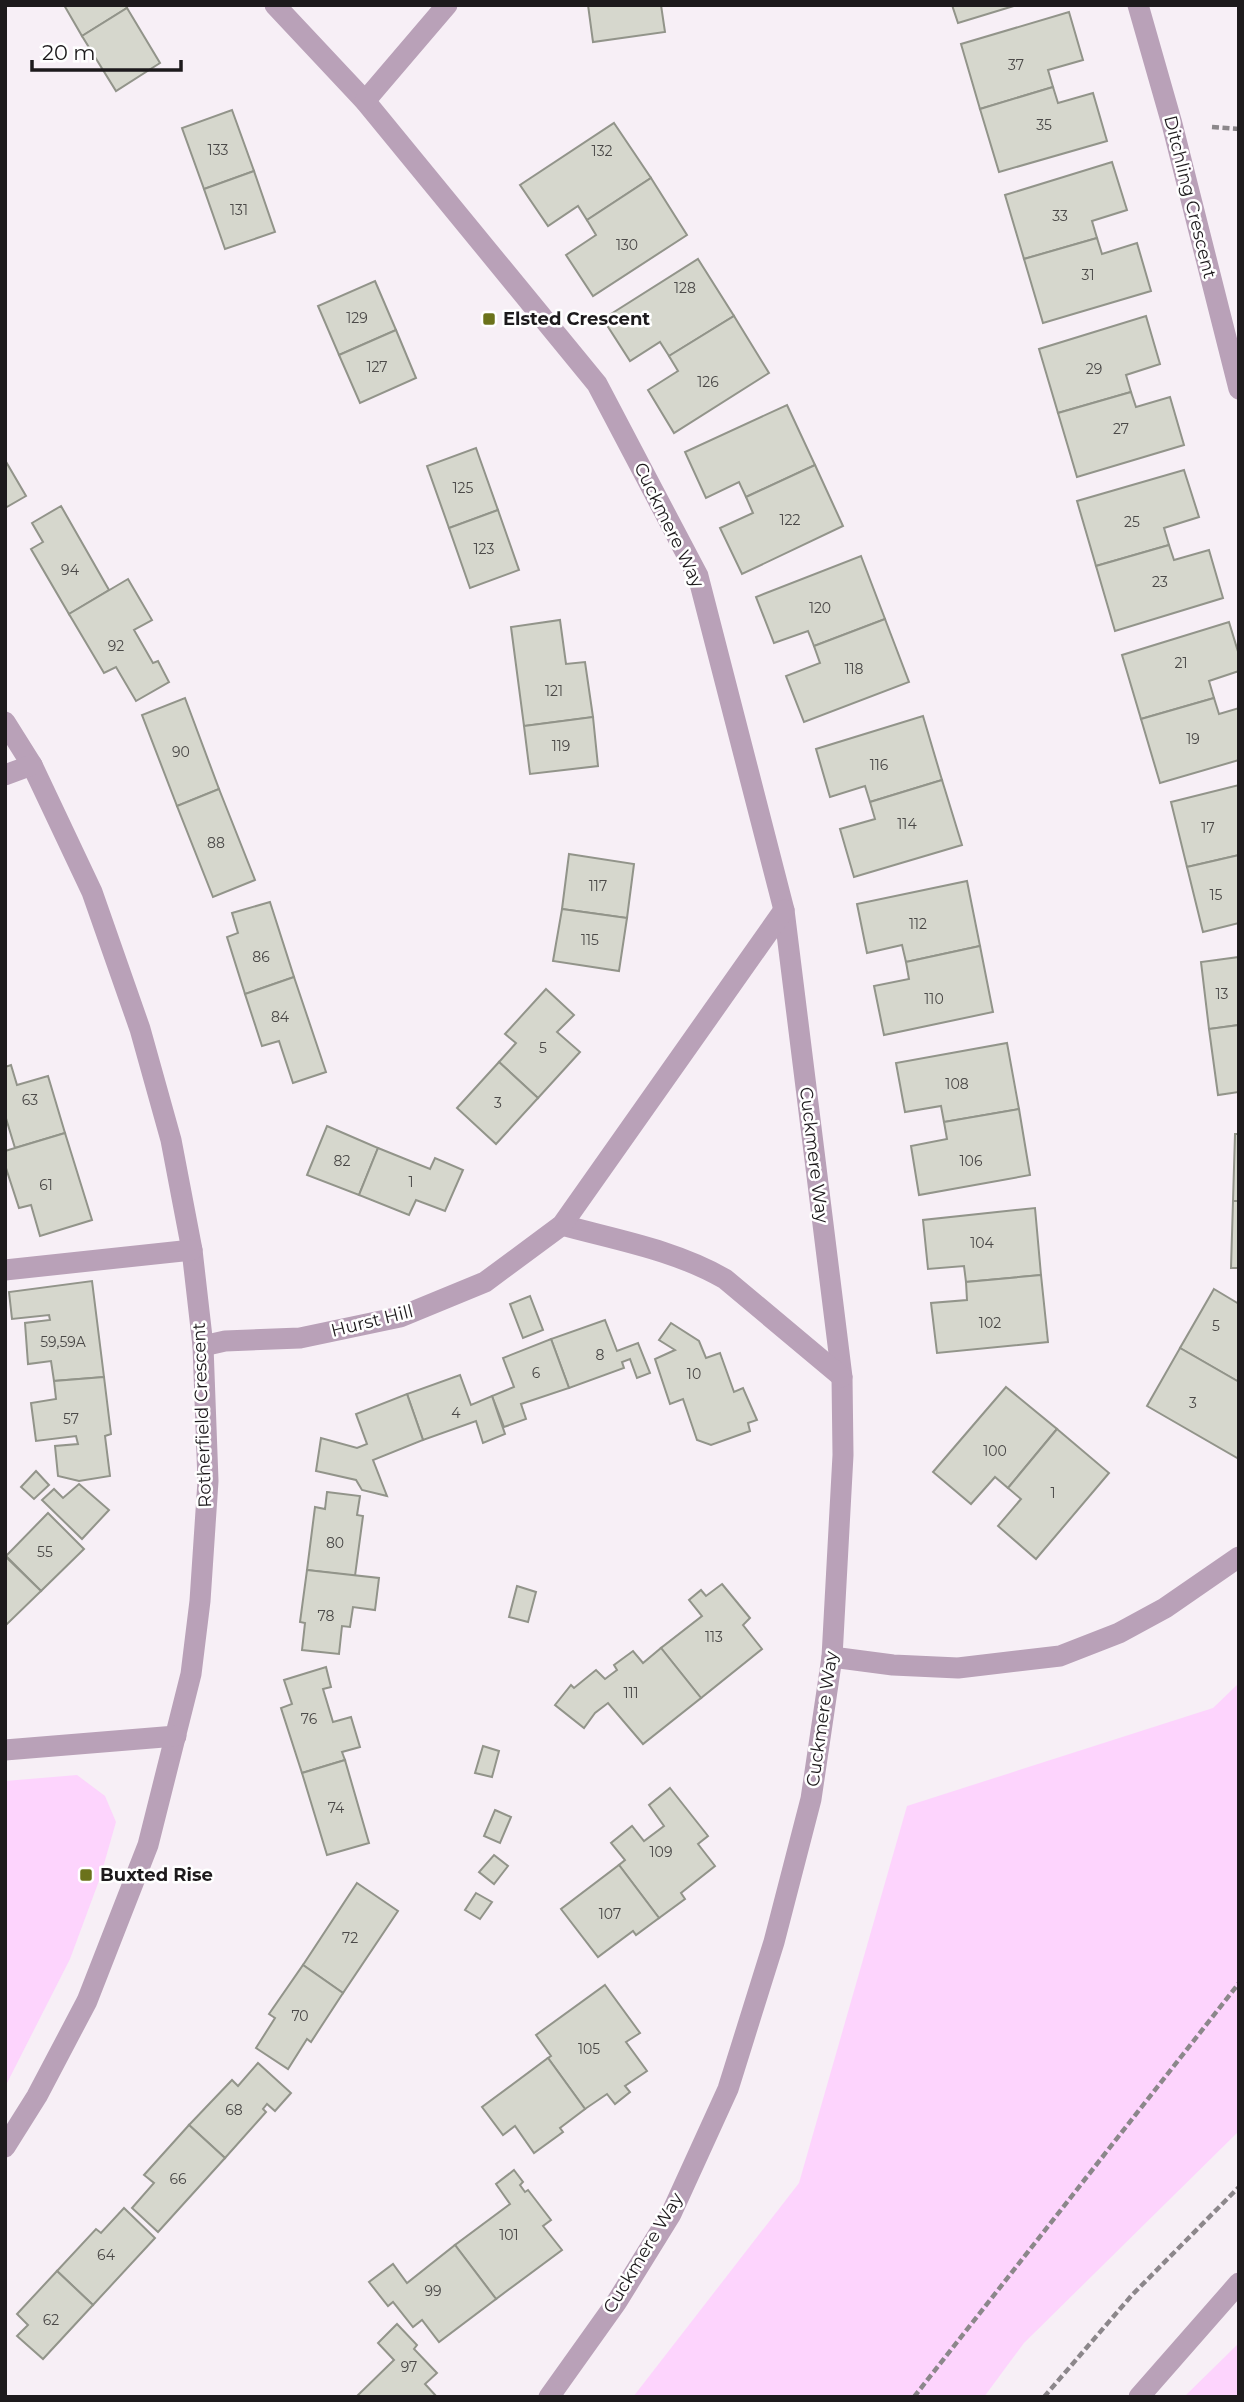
<svg xmlns="http://www.w3.org/2000/svg" width="1244" height="2402" font-family="Montserrat,sans-serif">
<style>
.green{fill:#fdd4fd}
.building{fill:#d6d7cd;stroke:#92948a;stroke-width:2}
.lines{fill:none;stroke-linecap:round;stroke-linejoin:round}
.path{stroke:#8c878b;stroke-width:4.5;stroke-dasharray:7 3.5;stroke-linecap:butt}
.minor{stroke:#b9a1b8;stroke-width:21}
.poi-dot{fill:#6b721b;stroke:#fff;stroke-width:2.5}
.labels{text-anchor:middle;dominant-baseline:central;stroke-width:5;stroke-linejoin:round;paint-order:stroke}
.number-label{font-size:14px;fill:#4b4948}
.street-label{font-size:18px;fill:#1d1a1c;stroke:#fff}
.poi-label{font-size:18px;font-weight:bold;fill:#1d1a1c;stroke:#fff;text-anchor:start}
</style>
<rect width="100%" height="100%" fill="#f7eff6"/>
<g class="green">
<path d="M 1239,1683 L 1239,2131 L 1024,2343 L 984,2397 L 633,2397 L 799,2183 L 907,1806 L 1213,1708 Z"/>
<path d="M 77,1775 L 105,1796 L 116,1822 L 100,1878 L 70,1959 L 5,2087 L 5,1781 Z"/>
<path d="M 1239,2343 L 1239,2397 L 1184,2397 Z"/>
</g>
<g class="building">
<path d="M 64,5 L 125,5 L 127,8 L 82,36 Z"/>
<path d="M 588,5 L 661,5 L 665,32 L 593,42 Z"/>
<path d="M 952,5 L 1017,5 L 958,23 Z"/>
<path d="M 127,8 L 160,63 L 116,91 L 82,36 Z"/>
<path d="M 1069,12 L 1083,60 L 1048,70 L 1053,87 L 980,109 L 961,44 Z"/>
<path d="M 1053,87 L 1058,103 L 1093,93 L 1107,141 L 999,172 L 980,109 Z"/>
<path d="M 232,110 L 254,171 L 204,189 L 182,128 Z"/>
<path d="M 614,123 L 651,178 L 587,220 L 578,206 L 548,226 L 520,185 Z"/>
<path d="M 1112,162 L 1127,210 L 1092,221 L 1097,238 L 1024,259 L 1005,195 Z"/>
<path d="M 254,171 L 275,232 L 225,249 L 204,189 Z"/>
<path d="M 651,178 L 687,235 L 593,296 L 566,255 L 596,235 L 587,220 Z"/>
<path d="M 1097,238 L 1102,254 L 1137,243 L 1151,291 L 1043,323 L 1024,259 Z"/>
<path d="M 698,259 L 734,316 L 669,356 L 660,342 L 630,361 L 603,319 Z"/>
<path d="M 375,281 L 396,330 L 339,355 L 318,306 Z"/>
<path d="M 734,316 L 769,373 L 674,433 L 648,390 L 678,371 L 669,356 Z"/>
<path d="M 1146,316 L 1160,364 L 1126,375 L 1131,392 L 1058,413 L 1039,349 Z"/>
<path d="M 396,330 L 416,378 L 360,403 L 339,355 Z"/>
<path d="M 1131,392 L 1136,407 L 1170,397 L 1184,445 L 1077,477 L 1058,413 Z"/>
<path d="M 787,405 L 815,465 L 746,497 L 739,482 L 706,498 L 685,452 Z"/>
<path d="M 476,448 L 498,510 L 449,528 L 427,466 Z"/>
<path d="M 5,460 L 26,496 L 5,508 Z"/>
<path d="M 815,465 L 843,526 L 742,574 L 720,528 L 753,513 L 746,497 Z"/>
<path d="M 1184,470 L 1199,517 L 1164,528 L 1169,545 L 1096,566 L 1077,501 Z"/>
<path d="M 61,506 L 109,590 L 69,614 L 31,549 L 43,542 L 32,523 Z"/>
<path d="M 498,510 L 519,570 L 470,588 L 449,528 Z"/>
<path d="M 1169,545 L 1174,560 L 1209,550 L 1223,598 L 1115,631 L 1096,566 Z"/>
<path d="M 861,556 L 885,619 L 814,646 L 808,631 L 774,643 L 756,597 Z"/>
<path d="M 128,579 L 152,620 L 134,630 L 153,663 L 158,661 L 169,682 L 136,701 L 116,667 L 104,673 L 69,614 Z"/>
<path d="M 885,619 L 909,682 L 804,722 L 786,676 L 820,663 L 814,646 Z"/>
<path d="M 560,620 L 566,664 L 585,662 L 593,717 L 524,726 L 511,627 Z"/>
<path d="M 1229,622 L 1239,655 L 1239,671 L 1209,681 L 1214,698 L 1141,719 L 1122,655 Z"/>
<path d="M 185,698 L 219,789 L 177,806 L 142,715 Z"/>
<path d="M 1214,698 L 1219,714 L 1239,708 L 1239,760 L 1160,783 L 1141,719 Z"/>
<path d="M 923,716 L 942,780 L 870,802 L 865,786 L 830,797 L 816,749 Z"/>
<path d="M 593,717 L 598,766 L 530,774 L 524,726 Z"/>
<path d="M 942,780 L 962,845 L 854,877 L 840,829 L 875,819 L 870,802 Z"/>
<path d="M 1239,785 L 1239,855 L 1187,867 L 1171,802 Z"/>
<path d="M 219,789 L 255,880 L 213,897 L 177,806 Z"/>
<path d="M 569,854 L 634,864 L 627,918 L 562,909 Z"/>
<path d="M 1239,855 L 1239,923 L 1203,932 L 1187,867 Z"/>
<path d="M 967,881 L 980,946 L 906,962 L 902,945 L 867,953 L 857,904 Z"/>
<path d="M 270,902 L 294,977 L 245,994 L 227,937 L 238,933 L 232,913 Z"/>
<path d="M 562,909 L 627,918 L 619,971 L 553,961 Z"/>
<path d="M 980,946 L 993,1012 L 884,1035 L 874,986 L 909,979 L 906,962 Z"/>
<path d="M 1239,957 L 1239,1025 L 1209,1029 L 1201,962 Z"/>
<path d="M 294,977 L 326,1072 L 293,1083 L 279,1041 L 262,1046 L 245,994 Z"/>
<path d="M 546,989 L 574,1015 L 557,1032 L 580,1052 L 538,1098 L 499,1062 L 516,1043 L 505,1034 Z"/>
<path d="M 1239,1025 L 1239,1092 L 1218,1095 L 1209,1029 Z"/>
<path d="M 1007,1043 L 1019,1109 L 944,1122 L 941,1106 L 905,1112 L 896,1063 Z"/>
<path d="M 499,1062 L 538,1098 L 496,1144 L 457,1108 Z"/>
<path d="M 11,1065 L 17,1085 L 48,1076 L 65,1133 L 15,1148 L 5,1115 L 5,1067 Z"/>
<path d="M 1019,1109 L 1030,1175 L 919,1195 L 911,1146 L 947,1139 L 944,1122 Z"/>
<path d="M 327,1126 L 378,1148 L 359,1195 L 307,1175 Z"/>
<path d="M 65,1133 L 92,1220 L 40,1236 L 31,1205 L 19,1208 L 5,1165 L 5,1151 Z"/>
<path d="M 1235,1134 L 1239,1134 L 1239,1201 L 1233,1201 Z"/>
<path d="M 378,1148 L 430,1169 L 435,1158 L 463,1170 L 445,1211 L 416,1200 L 409,1215 L 359,1195 Z"/>
<path d="M 1233,1201 L 1239,1201 L 1239,1268 L 1231,1268 Z"/>
<path d="M 1035,1208 L 1041,1275 L 966,1282 L 964,1266 L 928,1269 L 923,1220 Z"/>
<path d="M 1041,1275 L 1048,1342 L 937,1353 L 931,1303 L 967,1300 L 966,1282 Z"/>
<path d="M 92,1281 L 104,1377 L 54,1381 L 51,1361 L 28,1364 L 25,1323 L 50,1320 L 49,1315 L 12,1319 L 9,1292 Z"/>
<path d="M 1214,1289 L 1239,1304 L 1239,1382 L 1180,1348 Z"/>
<path d="M 530,1296 L 543,1330 L 523,1338 L 510,1304 Z"/>
<path d="M 605,1320 L 617,1351 L 638,1343 L 650,1373 L 637,1378 L 630,1359 L 622,1362 L 624,1368 L 569,1388 L 551,1339 Z"/>
<path d="M 671,1323 L 699,1341 L 706,1358 L 720,1353 L 734,1392 L 743,1388 L 757,1420 L 748,1423 L 750,1431 L 711,1445 L 697,1440 L 683,1399 L 670,1404 L 655,1359 L 675,1350 L 659,1340 Z"/>
<path d="M 551,1339 L 569,1388 L 521,1404 L 526,1419 L 504,1427 L 492,1396 L 514,1387 L 503,1358 Z"/>
<path d="M 1180,1348 L 1239,1382 L 1239,1459 L 1147,1406 Z"/>
<path d="M 460,1375 L 471,1405 L 492,1396 L 505,1434 L 483,1443 L 476,1421 L 423,1440 L 407,1394 Z"/>
<path d="M 104,1377 L 111,1434 L 105,1436 L 110,1476 L 79,1481 L 58,1476 L 55,1446 L 78,1444 L 76,1436 L 36,1441 L 31,1403 L 56,1399 L 54,1381 Z"/>
<path d="M 1006,1387 L 1057,1429 L 1008,1488 L 995,1477 L 971,1504 L 933,1472 Z"/>
<path d="M 407,1394 L 423,1440 L 373,1460 L 387,1496 L 362,1490 L 356,1480 L 316,1471 L 321,1438 L 357,1448 L 367,1444 L 356,1414 Z"/>
<path d="M 1057,1429 L 1109,1473 L 1036,1559 L 998,1526 L 1021,1499 L 1008,1488 Z"/>
<path d="M 36,1471 L 49,1485 L 34,1499 L 21,1487 Z"/>
<path d="M 79,1484 L 109,1510 L 82,1539 L 42,1500 L 54,1489 L 63,1498 Z"/>
<path d="M 327,1492 L 360,1496 L 357,1515 L 363,1516 L 355,1576 L 307,1570 L 315,1507 L 325,1509 Z"/>
<path d="M 48,1513 L 84,1549 L 41,1591 L 6,1556 Z"/>
<path d="M 5,1556 L 41,1591 L 5,1626 Z"/>
<path d="M 307,1570 L 379,1578 L 375,1610 L 353,1607 L 350,1627 L 342,1626 L 339,1654 L 302,1650 L 305,1623 L 300,1622 Z"/>
<path d="M 722,1584 L 750,1618 L 743,1625 L 762,1649 L 701,1698 L 661,1648 L 702,1616 L 689,1600 L 701,1590 L 706,1596 Z"/>
<path d="M 517,1586 L 536,1592 L 528,1622 L 509,1617 Z"/>
<path d="M 661,1648 L 701,1698 L 643,1744 L 608,1703 L 595,1713 L 584,1728 L 555,1705 L 571,1685 L 574,1688 L 596,1670 L 605,1679 L 617,1670 L 614,1665 L 633,1651 L 643,1663 Z"/>
<path d="M 326,1667 L 331,1687 L 323,1689 L 333,1722 L 351,1717 L 360,1747 L 342,1752 L 345,1760 L 302,1773 L 281,1708 L 292,1704 L 284,1680 Z"/>
<path d="M 483,1746 L 499,1751 L 492,1777 L 475,1773 Z"/>
<path d="M 345,1760 L 369,1843 L 327,1855 L 302,1773 Z"/>
<path d="M 670,1788 L 708,1836 L 698,1844 L 715,1866 L 681,1893 L 685,1899 L 659,1918 L 619,1865 L 625,1860 L 611,1843 L 632,1826 L 644,1841 L 664,1826 L 649,1805 Z"/>
<path d="M 495,1810 L 511,1817 L 500,1843 L 484,1836 Z"/>
<path d="M 494,1855 L 508,1866 L 494,1884 L 479,1872 Z"/>
<path d="M 619,1865 L 659,1918 L 636,1935 L 633,1931 L 598,1957 L 561,1909 Z"/>
<path d="M 357,1883 L 398,1911 L 343,1993 L 303,1965 Z"/>
<path d="M 476,1893 L 492,1902 L 480,1919 L 465,1910 Z"/>
<path d="M 303,1965 L 343,1993 L 311,2042 L 307,2039 L 288,2069 L 256,2048 L 275,2018 L 269,2014 Z"/>
<path d="M 605,1985 L 640,2033 L 626,2042 L 647,2071 L 625,2086 L 630,2092 L 615,2104 L 607,2094 L 585,2109 L 548,2058 L 551,2056 L 536,2035 Z"/>
<path d="M 548,2058 L 585,2109 L 560,2128 L 563,2132 L 534,2153 L 515,2126 L 503,2135 L 482,2107 Z"/>
<path d="M 258,2063 L 291,2093 L 275,2111 L 267,2104 L 263,2109 L 266,2112 L 225,2158 L 189,2125 L 232,2080 L 238,2086 Z"/>
<path d="M 189,2125 L 225,2158 L 158,2232 L 132,2208 L 154,2183 L 144,2175 Z"/>
<path d="M 514,2170 L 523,2182 L 520,2185 L 525,2192 L 528,2190 L 551,2220 L 543,2226 L 562,2250 L 496,2299 L 455,2245 L 510,2204 L 496,2184 Z"/>
<path d="M 124,2208 L 155,2238 L 93,2305 L 57,2271 L 96,2229 L 101,2233 Z"/>
<path d="M 455,2245 L 496,2299 L 439,2342 L 422,2320 L 413,2327 L 393,2302 L 388,2306 L 369,2282 L 393,2264 L 407,2283 Z"/>
<path d="M 57,2271 L 93,2305 L 43,2359 L 17,2336 L 28,2325 L 17,2314 Z"/>
<path d="M 397,2324 L 417,2345 L 414,2349 L 437,2373 L 425,2384 L 437,2397 L 356,2397 L 394,2360 L 378,2343 Z"/>
</g>
<g class="lines">
<g class="path">
<path d="M 1212,127 L 1239,129"/>
<path d="M 914,2397 L 1239,1983"/>
<path d="M 1044,2397 L 1132,2295 L 1239,2187"/>
</g>
<g class="minor">
<path d="M 275,5 L 365,101 L 597,384 L 698,576 L 784,910 L 842,1377 L 843,1455 L 832,1657 L 811,1799 L 774,1942 L 728,2089 L 671,2214 L 616,2303 L 549,2397"/>
<path d="M 1138,5 L 1172,124 L 1239,389"/>
<path d="M 365,101 L 447,5"/>
<path d="M 5,722 L 32,765 L 92,892 L 140,1029 L 171,1140 L 192,1250 L 203,1346 L 208,1481 L 200,1601 L 191,1674 L 148,1845 L 87,2001 L 37,2096 L 5,2147"/>
<path d="M 5,775 L 32,765"/>
<path d="M 562,1225 C 617,1240 675,1250 725,1279 L 842,1377"/>
<path d="M 5,1270 L 192,1250"/>
<path d="M 203,1346 L 225,1341 L 300,1338 L 400,1317 L 485,1282 L 562,1225 L 784,910"/>
<path d="M 832,1657 L 893,1665 L 958,1668 L 1060,1656 L 1119,1633 L 1165,1608 L 1239,1557"/>
<path d="M 5,1750 L 176,1736"/>
<path d="M 1139,2397 L 1239,2283"/>
</g>
</g>
<g class="poi-dot">
<rect x="482" y="312" width="14" height="14" rx="3.5"/>
<rect x="79" y="1868" width="14" height="14" rx="3.5"/>
</g>
<g class="labels">
<g class="number-label">
<text x="1016" y="65">37</text>
<text x="1044" y="125">35</text>
<text x="218" y="150">133</text>
<text x="602" y="151">132</text>
<text x="239" y="210">131</text>
<text x="1060" y="216">33</text>
<text x="627" y="245">130</text>
<text x="1088" y="275">31</text>
<text x="685" y="288">128</text>
<text x="357" y="318">129</text>
<text x="377" y="367">127</text>
<text x="1094" y="369">29</text>
<text x="708" y="382">126</text>
<text x="1121" y="429">27</text>
<text x="463" y="488">125</text>
<text x="790" y="520">122</text>
<text x="1132" y="522">25</text>
<text x="484" y="549">123</text>
<text x="70" y="570">94</text>
<text x="1160" y="582">23</text>
<text x="820" y="608">120</text>
<text x="116" y="646">92</text>
<text x="1181" y="663">21</text>
<text x="854" y="669">118</text>
<text x="554" y="691">121</text>
<text x="1193" y="739">19</text>
<text x="561" y="746">119</text>
<text x="181" y="752">90</text>
<text x="879" y="765">116</text>
<text x="907" y="824">114</text>
<text x="1208" y="828">17</text>
<text x="216" y="843">88</text>
<text x="598" y="886">117</text>
<text x="1216" y="895">15</text>
<text x="918" y="924">112</text>
<text x="590" y="940">115</text>
<text x="261" y="957">86</text>
<text x="1222" y="994">13</text>
<text x="934" y="999">110</text>
<text x="280" y="1017">84</text>
<text x="543" y="1048">5</text>
<text x="957" y="1084">108</text>
<text x="30" y="1100">63</text>
<text x="498" y="1103">3</text>
<text x="342" y="1161">82</text>
<text x="971" y="1161">106</text>
<text x="411" y="1182">1</text>
<text x="46" y="1185">61</text>
<text x="982" y="1243">104</text>
<text x="990" y="1323">102</text>
<text x="1216" y="1326">5</text>
<text x="63" y="1342">59,59A</text>
<text x="600" y="1355">8</text>
<text x="536" y="1373">6</text>
<text x="694" y="1374">10</text>
<text x="1193" y="1403">3</text>
<text x="456" y="1413">4</text>
<text x="71" y="1419">57</text>
<text x="995" y="1451">100</text>
<text x="1053" y="1493">1</text>
<text x="335" y="1543">80</text>
<text x="45" y="1552">55</text>
<text x="326" y="1616">78</text>
<text x="714" y="1637">113</text>
<text x="631" y="1693">111</text>
<text x="309" y="1719">76</text>
<text x="336" y="1808">74</text>
<text x="661" y="1852">109</text>
<text x="610" y="1914">107</text>
<text x="350" y="1938">72</text>
<text x="300" y="2016">70</text>
<text x="589" y="2049">105</text>
<text x="234" y="2110">68</text>
<text x="178" y="2179">66</text>
<text x="509" y="2235">101</text>
<text x="106" y="2255">64</text>
<text x="433" y="2291">99</text>
<text x="51" y="2320">62</text>
<text x="409" y="2367">97</text>
</g>
<g class="street-label">
<text transform="translate(1190 197) rotate(76)">Ditchling Crescent</text>
<text transform="translate(669 525) rotate(64)">Cuckmere Way</text>
<text transform="translate(814 1155) rotate(83)">Cuckmere Way</text>
<text transform="translate(372 1321) rotate(-14)">Hurst Hill</text>
<text transform="translate(202 1415) rotate(-92)">Rotherfield Crescent</text>
<text transform="translate(822 1719) rotate(-82)">Cuckmere Way</text>
<text transform="translate(643 2253) rotate(-59)">Cuckmere Way</text>
</g>
<g class="poi-label">
<text x="503" y="319">Elsted Crescent</text>
<text x="100" y="1875">Buxted Rise</text>
</g>
</g>
<rect width="1244" height="2402" fill="none" stroke="#1d1a1c" stroke-width="14"/>
<path d="M32 60v10h149v-10" fill="none" stroke="#1d1a1c" stroke-width="3.5"/>
<text x="42" y="60" font-size="21" fill="#1d1a1c" stroke="#ffffff" stroke-width="5" paint-order="stroke">20 m</text>
</svg>
